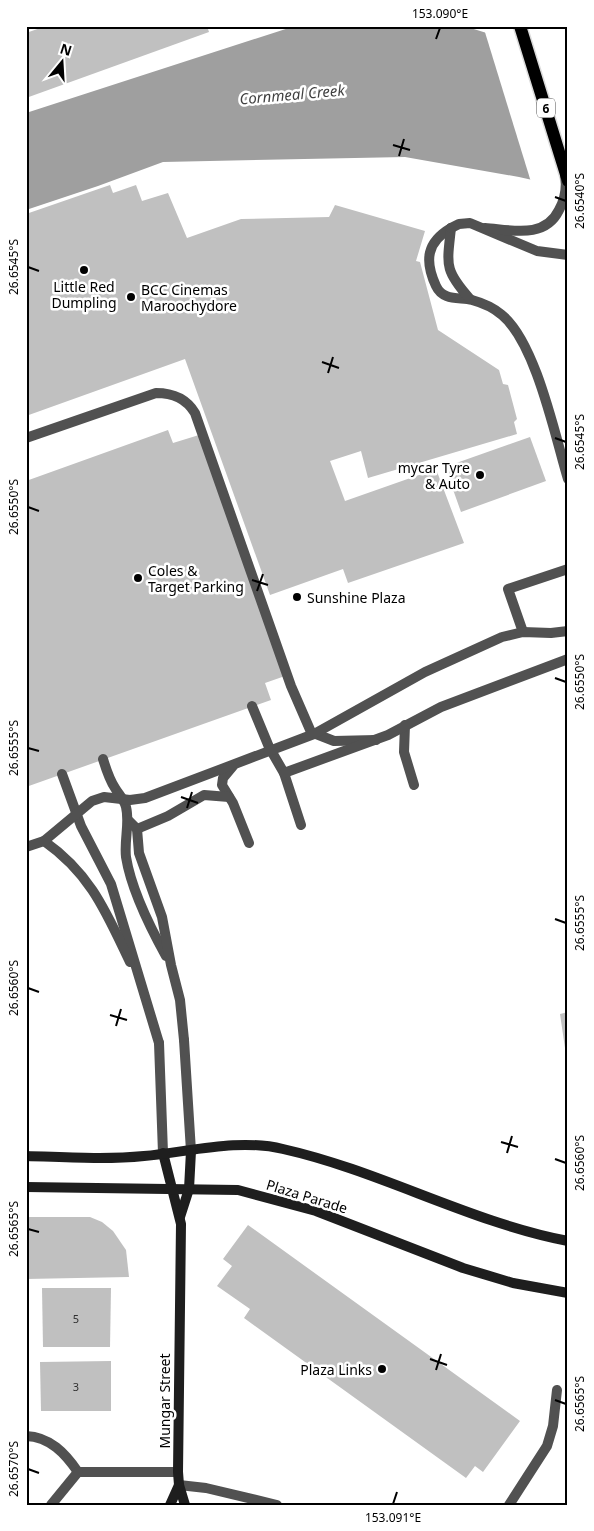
<svg xmlns="http://www.w3.org/2000/svg" width="594" height="1531" font-family="'Noto Sans',sans-serif">
<style>
.water{fill:#9f9f9f}
.pier{fill:#fff}
.building{fill:#c0c0c0}
.lines{fill:none;stroke-linecap:round;stroke-linejoin:round}
.primary-casing{stroke:#dbdbdb;stroke-width:15}
.lane{stroke:#515151;stroke-width:10}
.street{stroke:#515151;stroke-width:10}
.secondary{stroke:#1e1e1e;stroke-width:10}
.primary{stroke:#000;stroke-width:12}
.ticks{fill:none;stroke:#000;stroke-width:2}
.poi-dot{fill:#000;stroke:#fff;stroke-width:2}
.labels{text-anchor:middle;dominant-baseline:central;stroke-width:5;stroke-linejoin:round;paint-order:stroke}
.number-label{font-size:11px;fill:#303030}
.shield{fill:#fff;stroke:#4c4c4c;stroke-width:1}
.shield-label{font-size:12px;font-weight:bold;fill:#000}
.poi-label{font-size:14px;fill:#000;stroke:#fff;text-anchor:start}
.street-label{font-size:14px;fill:#000;stroke:#fff}
.water-label{font-size:15px;font-style:italic;fill:#404040;stroke:#fff}
.neatline{fill:none;stroke:#000;stroke-width:2}
.ticks-label{font-size:12px;text-anchor:middle;fill:#000}
</style>
<rect width="100%" height="100%" fill="#fff"/>
<path class="water" d="M 295,26 L 464,26 L 568,58 L 568,188 L 519,177 L 405,157 L 163,162 L 98,186 L 26,210 L 26,113 Z"/>
<path class="pier" d="M 484,29 L 568,55 L 568,191 L 531,182 Z"/>
<g class="building">
<path d="M 46,26 L 207,26 L 209,32 L 26,98 L 26,33 Z"/>
<path d="M 110,185 L 113,193 L 136,185 L 142,201 L 168,193 L 187,238 L 241,219 L 329,217 L 335,205 L 425,231 L 416,261 L 420,262 L 438,330 L 499,370 L 503,384 L 508,385 L 517,419 L 514,422 L 517,434 L 368,478 L 361,451 L 330,461 L 345,501 L 436,469 L 464,543 L 348,583 L 343,569 L 270,595 L 185,359 L 26,416 L 26,214 Z"/>
<path d="M 168,430 L 173,443 L 199,435 L 285,676 L 265,683 L 271,700 L 26,787 L 26,481 Z"/>
<path d="M 530,437 L 546,481 L 461,512 L 445,467 Z"/>
<path d="M 568,1012 L 568,1050 L 565,1048 L 560,1014 Z"/>
<path d="M 26,1217 L 90,1217 L 102,1222 L 113,1231 L 126,1250 L 129,1277 L 26,1279 Z"/>
<path d="M 248,1225 L 520,1421 L 483,1472 L 475,1466 L 466,1478 L 244,1318 L 250,1309 L 217,1286 L 232,1266 L 223,1259 Z"/>
<path d="M 42,1288 L 111,1288 L 110,1347 L 43,1347 Z"/>
<path d="M 111,1361 L 111,1411 L 41,1411 L 40,1362 Z"/>
</g>
<g class="lines">
<defs>
<path id="primary" d="M 520,26 L 568,181"/>
</defs>
<use href="#primary" class="primary-casing"/>
<g class="lane">
<path d="M 451,228 C 427,242 424,260 436,286 C 443,301 459,297 472,300 C 483,303 494,308 502,315 C 536,343 555,436 568,479"/>
<path d="M 451,228 C 447,265 444,270 470,299"/>
<path d="M 26,438 L 156,393 C 173,393 186,398 195,413 L 291,686 L 311,732 L 334,741 L 376,740"/>
<path d="M 523,632 L 508,589 L 568,569"/>
<path d="M 252,706 L 269,747 L 284,773 L 301,825"/>
<path d="M 405,725 L 404,752 L 414,785"/>
<path d="M 103,759 C 106,769 109,779 115,788 C 119,795 124,799 126,807 C 130,823 124,840 126,857 C 131,888 151,929 166,956"/>
<path d="M 233,766 L 223,778 L 222,785 L 233,803 L 249,843"/>
<path d="M 284,773 L 388,735 L 441,707 L 568,659"/>
<path d="M 62,774 L 81,826 L 111,884 L 159,1043"/>
<path d="M 128,820 L 137,829 L 139,853 L 162,917 L 171,965 L 180,1000 L 184,1040"/>
<path d="M 137,829 L 168,816 L 204,795 L 229,797"/>
<path d="M 44,841 C 91,874 106,912 130,962"/>
<path d="M 26,847 L 44,841 L 92,801 L 104,797 L 130,800 L 145,798 L 314,734 L 425,672 L 502,637 L 523,632 L 551,633 L 568,631"/>
<path d="M 26,1436 C 50,1437 65,1453 78,1472"/>
<path d="M 78,1472 L 178,1472"/>
<path d="M 51,1505 L 78,1472"/>
</g>
<g class="street">
<path d="M 451,228 L 459,224 L 470,223 L 537,251 L 568,255"/>
<path d="M 485,228 C 512,230 545,239 559,210 C 565,199 567,187 565,175"/>
<path d="M 184,1040 L 191,1151"/>
<path d="M 159,1043 L 163,1153"/>
<path d="M 179,1485 L 206,1488 L 277,1505"/>
<path d="M 509,1505 L 547,1446 L 553,1426 L 557,1390"/>
</g>
<g class="secondary">
<path d="M 163,1153 L 181,1224 L 178,1472 L 179,1485 L 185,1505"/>
<path d="M 26,1156 C 65,1157 105,1160 144,1156 C 189,1152 238,1138 283,1149 C 381,1171 469,1222 568,1241"/>
<path d="M 26,1187 L 238,1190 L 316,1211 L 463,1268 L 513,1283 L 568,1293"/>
<path d="M 180,1217 L 189,1189 L 191,1151"/>
<path d="M 170,1505 L 179,1485"/>
</g>
<use href="#primary" class="primary"/>
</g>
<path class="ticks" d="M 436,39 L 440,28M 393,145 L 410,150M 399,156 L 404,139M 555,197 L 566,201M 28,267 L 39,271M 322,362 L 339,368M 328,373 L 333,357M 555,438 L 566,442M 28,507 L 39,511M 252,580 L 268,585M 257,591 L 263,574M 555,678 L 566,682M 28,748 L 39,751M 181,797 L 198,803M 187,808 L 192,792M 555,919 L 566,923M 28,988 L 39,992M 110,1015 L 127,1020M 116,1026 L 121,1009M 501,1142 L 518,1147M 507,1153 L 512,1136M 555,1159 L 566,1163M 28,1229 L 39,1232M 430,1359 L 447,1365M 436,1370 L 441,1354M 555,1400 L 566,1404M 28,1469 L 39,1473M 393,1504 L 397,1492"/>
<g class="poi-dot">
<circle cx="84" cy="270" r="5"/>
<circle cx="131" cy="297" r="5"/>
<circle cx="480" cy="475" r="5"/>
<circle cx="138" cy="578" r="5"/>
<circle cx="297" cy="597" r="5"/>
<circle cx="382" cy="1369" r="5"/>
</g>
<g class="labels">
<g class="number-label">
<text x="76" y="1318">5</text>
<text x="76" y="1386">3</text>
</g>
<rect class="shield" x="537" y="98.5" width="18" height="19" rx="4"/>
<g class="shield-label">
<text x="546" y="108">6</text>
</g>
<g class="poi-label">
<text x="84" y="286" text-anchor="middle">Little Red<tspan x="84" dy="16">Dumpling</tspan></text>
<text x="141" y="289">BCC Cinemas<tspan x="141" dy="16">Maroochydore</tspan></text>
<text x="470" y="467" text-anchor="end">mycar Tyre<tspan x="470" dy="16">&amp; Auto</tspan></text>
<text x="148" y="570">Coles &amp;<tspan x="148" dy="16">Target Parking</tspan></text>
<text x="307" y="597">Sunshine Plaza</text>
<text x="372" y="1369" text-anchor="end">Plaza Links</text>
</g>
<g class="street-label">
<text transform="translate(307 1196) rotate(17)">Plaza Parade</text>
<text transform="translate(164 1401) rotate(-90)">Mungar Street</text>
</g>
<g class="water-label">
<text transform="translate(292 94) rotate(-5)">Cornmeal Creek</text>
</g>
</g>
<rect width="594" height="1531" fill="none" stroke="#ffffff" stroke-width="55"/>
<g transform="translate(62 62) rotate(18)" stroke="#ffffff" stroke-width="4" paint-order="stroke">
<path d="M0-4L9 19L0 12L-9 19Z" fill="#000000"/>
<text y="-8" font-size="14" font-weight="bold" text-anchor="middle" fill="#000000">N</text>
</g>
<rect x="28" y="28" width="538" height="1476" class="neatline"/>
<g class="ticks-label">
<text x="440" y="18">153.090°E</text>
<text transform="translate(580 201) rotate(-90)" y="4">26.6540°S</text>
<text transform="translate(14 267) rotate(-90)" y="4">26.6545°S</text>
<text transform="translate(580 442) rotate(-90)" y="4">26.6545°S</text>
<text transform="translate(14 507) rotate(-90)" y="4">26.6550°S</text>
<text transform="translate(580 682) rotate(-90)" y="4">26.6550°S</text>
<text transform="translate(14 748) rotate(-90)" y="4">26.6555°S</text>
<text transform="translate(580 923) rotate(-90)" y="4">26.6555°S</text>
<text transform="translate(14 988) rotate(-90)" y="4">26.6560°S</text>
<text transform="translate(580 1163) rotate(-90)" y="4">26.6560°S</text>
<text transform="translate(14 1229) rotate(-90)" y="4">26.6565°S</text>
<text transform="translate(580 1404) rotate(-90)" y="4">26.6565°S</text>
<text transform="translate(14 1469) rotate(-90)" y="4">26.6570°S</text>
<text x="393" y="1522">153.091°E</text>
</g>
</svg>
